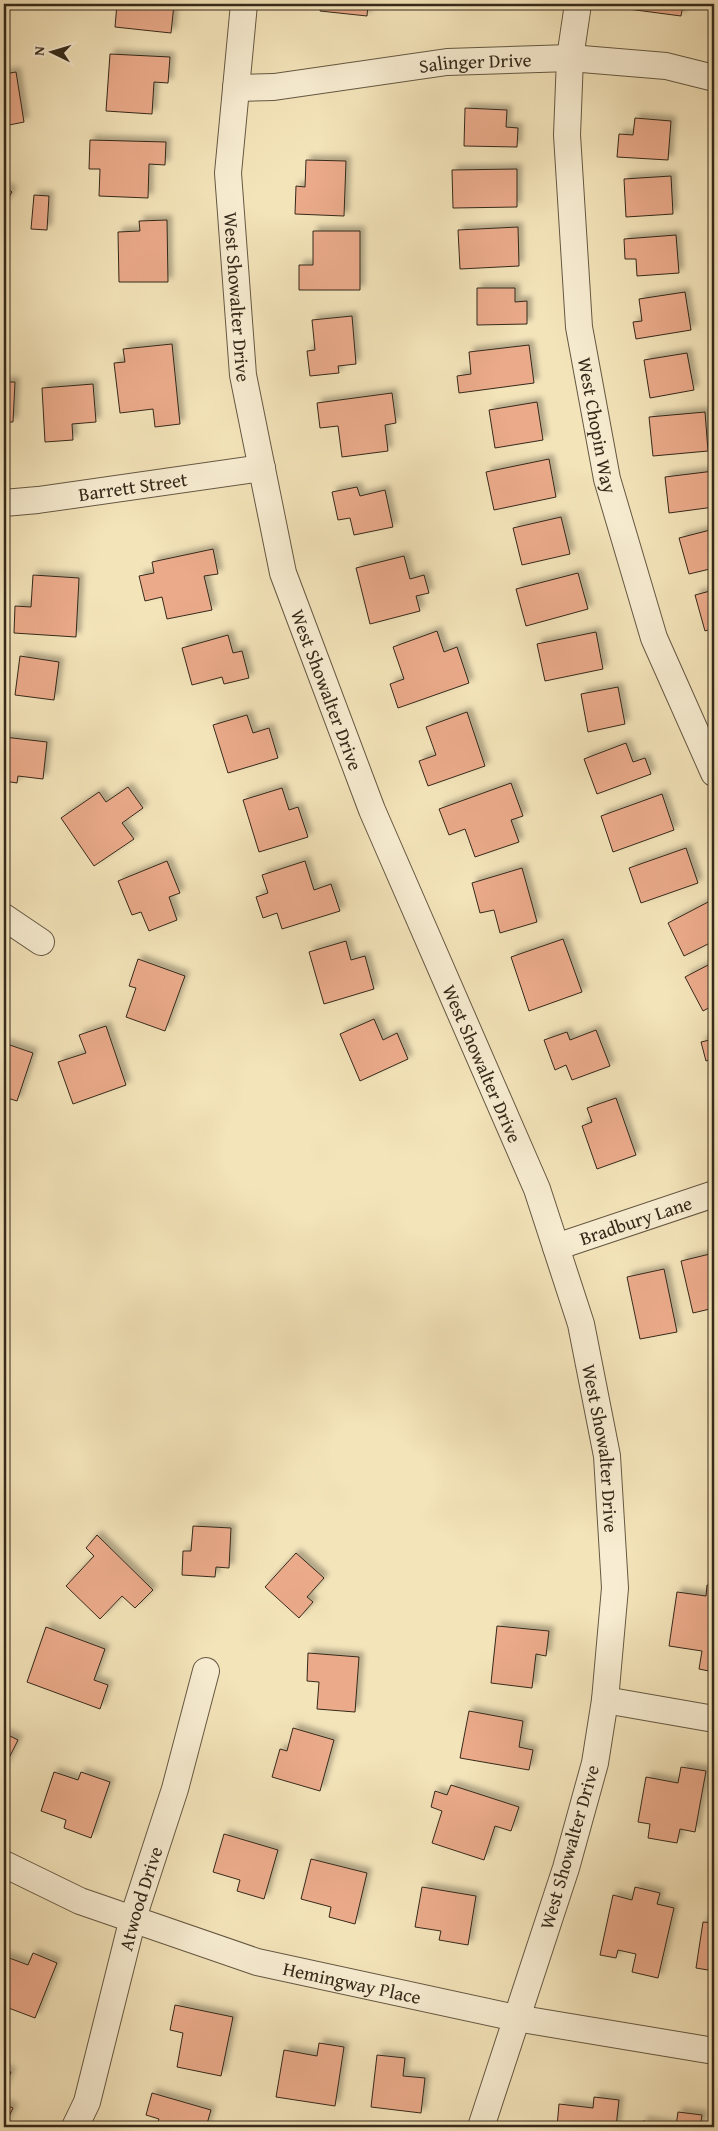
<svg xmlns="http://www.w3.org/2000/svg" width="718" height="2131" font-family="'Gentium Book Plus',serif">
<style>
.building{fill:#ebab8b;stroke:#35291a;filter:url(#shadow)}
.lines{fill:none;stroke-linecap:round;stroke-linejoin:round}
.minor-casing{stroke:#655842;stroke-width:28}
.minor{stroke:#f8edd2;stroke-width:26}
.labels{text-anchor:middle;dominant-baseline:central;stroke-width:4.5;stroke-linejoin:round;paint-order:stroke}
.street-label{font-size:19px;fill:#35291a;stroke:#f8edd2}
</style>
<defs>
<filter id="shadow"><feDropShadow dx="4.5" dy="-4.5" stdDeviation="2.5" flood-color="#0004"/></filter>
</defs>
<rect width="100%" height="100%" fill="#f4e4ba"/>
<filter id="stains"><feTurbulence type="fractalNoise" baseFrequency=".004" numOctaves="4"/><feColorMatrix values="0 0 0 0 .2 0 0 0 0 .09 0 0 0 0 .02 0 0 0 .5 -.17"/></filter>
<radialGradient id="worn" r=".72"><stop offset=".6" stop-color="#630" stop-opacity="0"/><stop offset="1" stop-color="#630" stop-opacity=".3"/></radialGradient>
<g class="building">
<path d="M 117,4 L 174,4 L 171,33 L 115,27 Z"/>
<path d="M 321,4 L 368,4 L 367,16 L 320,11 Z"/>
<path d="M 629,4 L 683,4 L 681,16 L 628,9 Z"/>
<path d="M 110,54 L 170,57 L 168,83 L 154,82 L 152,114 L 106,111 Z"/>
<path d="M 16,72 L 24,122 L 4,126 L 4,74 Z"/>
<path d="M 465,108 L 507,110 L 506,127 L 518,128 L 517,147 L 464,146 Z"/>
<path d="M 635,118 L 671,121 L 668,160 L 617,157 L 619,134 L 633,135 Z"/>
<path d="M 90,140 L 166,142 L 165,165 L 149,164 L 148,198 L 99,196 L 100,169 L 89,169 Z"/>
<path d="M 306,160 L 346,161 L 344,216 L 295,214 L 296,186 L 305,187 Z"/>
<path d="M 517,169 L 517,207 L 453,208 L 452,170 Z"/>
<path d="M 671,176 L 673,214 L 626,217 L 624,179 Z"/>
<path d="M 4,186 L 12,192 L 4,205 Z"/>
<path d="M 34,195 L 49,196 L 47,230 L 31,229 Z"/>
<path d="M 167,220 L 168,282 L 119,282 L 118,232 L 140,231 L 139,221 Z"/>
<path d="M 518,227 L 519,266 L 460,269 L 458,230 Z"/>
<path d="M 313,231 L 360,231 L 360,290 L 299,290 L 299,265 L 313,265 Z"/>
<path d="M 676,235 L 679,273 L 637,276 L 636,259 L 625,259 L 624,239 Z"/>
<path d="M 477,288 L 515,288 L 515,302 L 527,301 L 527,324 L 477,325 Z"/>
<path d="M 685,292 L 691,330 L 636,339 L 633,322 L 642,321 L 639,299 Z"/>
<path d="M 352,316 L 356,364 L 338,366 L 339,373 L 310,376 L 307,351 L 315,350 L 312,320 Z"/>
<path d="M 172,344 L 180,424 L 155,427 L 153,409 L 120,413 L 114,363 L 125,362 L 123,349 Z"/>
<path d="M 529,345 L 534,383 L 459,393 L 457,376 L 471,374 L 469,352 Z"/>
<path d="M 687,353 L 694,390 L 650,398 L 644,360 Z"/>
<path d="M 4,382 L 15,382 L 13,422 L 4,422 Z"/>
<path d="M 93,384 L 96,422 L 72,424 L 73,440 L 45,442 L 42,388 Z"/>
<path d="M 392,393 L 396,423 L 385,425 L 388,451 L 342,457 L 338,426 L 320,428 L 317,403 Z"/>
<path d="M 537,402 L 543,440 L 495,448 L 489,410 Z"/>
<path d="M 705,412 L 708,451 L 653,456 L 649,417 Z"/>
<path d="M 549,459 L 556,497 L 494,510 L 486,472 Z"/>
<path d="M 714,471 L 714,507 L 669,513 L 665,477 Z"/>
<path d="M 357,487 L 360,496 L 385,490 L 393,527 L 354,535 L 350,518 L 338,520 L 332,492 Z"/>
<path d="M 561,517 L 570,554 L 522,565 L 513,528 Z"/>
<path d="M 714,529 L 714,568 L 689,574 L 679,538 Z"/>
<path d="M 213,549 L 218,574 L 204,576 L 212,610 L 167,619 L 162,597 L 145,601 L 139,576 L 154,573 L 152,562 Z"/>
<path d="M 404,556 L 410,579 L 424,575 L 429,593 L 416,596 L 420,611 L 370,624 L 356,568 Z"/>
<path d="M 578,573 L 588,609 L 526,626 L 516,589 Z"/>
<path d="M 33,575 L 79,578 L 76,637 L 14,633 L 15,606 L 31,607 Z"/>
<path d="M 714,590 L 714,628 L 705,631 L 695,595 Z"/>
<path d="M 437,631 L 444,652 L 457,647 L 469,683 L 398,708 L 390,684 L 404,679 L 393,647 Z"/>
<path d="M 596,632 L 603,669 L 545,681 L 537,644 Z"/>
<path d="M 228,635 L 233,653 L 242,651 L 249,678 L 224,684 L 222,677 L 192,685 L 182,648 Z"/>
<path d="M 20,656 L 59,662 L 54,700 L 15,695 Z"/>
<path d="M 618,687 L 625,724 L 588,732 L 581,694 Z"/>
<path d="M 467,712 L 485,766 L 428,786 L 419,761 L 436,755 L 426,727 Z"/>
<path d="M 247,715 L 253,733 L 269,728 L 278,758 L 228,773 L 213,725 Z"/>
<path d="M 4,737 L 47,742 L 43,779 L 18,776 L 17,783 L 4,781 Z"/>
<path d="M 626,743 L 633,762 L 645,758 L 651,774 L 597,794 L 584,759 Z"/>
<path d="M 511,783 L 523,816 L 511,820 L 519,842 L 475,857 L 465,829 L 449,835 L 439,809 Z"/>
<path d="M 128,787 L 143,808 L 122,823 L 134,839 L 94,866 L 61,818 L 99,792 L 106,802 Z"/>
<path d="M 282,788 L 289,810 L 298,807 L 308,837 L 259,852 L 243,800 Z"/>
<path d="M 662,794 L 674,830 L 613,852 L 601,816 Z"/>
<path d="M 686,848 L 698,883 L 641,903 L 629,868 Z"/>
<path d="M 167,861 L 180,893 L 169,897 L 177,920 L 149,931 L 141,912 L 132,915 L 118,881 Z"/>
<path d="M 305,861 L 314,890 L 331,884 L 340,911 L 282,929 L 277,913 L 263,918 L 256,897 L 268,893 L 262,875 Z"/>
<path d="M 522,868 L 537,922 L 500,933 L 494,910 L 480,913 L 472,883 Z"/>
<path d="M 710,901 L 714,910 L 714,941 L 684,956 L 668,923 Z"/>
<path d="M 563,939 L 582,992 L 529,1011 L 511,957 Z"/>
<path d="M 346,941 L 351,960 L 365,956 L 374,989 L 324,1004 L 309,952 Z"/>
<path d="M 138,959 L 185,976 L 165,1031 L 126,1017 L 136,988 L 129,986 Z"/>
<path d="M 714,962 L 714,1005 L 703,1011 L 685,977 Z"/>
<path d="M 374,1019 L 383,1040 L 397,1033 L 408,1059 L 360,1081 L 340,1034 Z"/>
<path d="M 106,1026 L 126,1085 L 73,1104 L 58,1062 L 86,1053 L 79,1035 Z"/>
<path d="M 596,1030 L 610,1066 L 572,1080 L 566,1065 L 555,1070 L 544,1040 L 567,1032 L 570,1040 Z"/>
<path d="M 714,1039 L 714,1058 L 706,1061 L 701,1042 Z"/>
<path d="M 4,1043 L 33,1053 L 17,1101 L 4,1097 Z"/>
<path d="M 616,1098 L 636,1155 L 597,1169 L 582,1126 L 592,1122 L 587,1108 Z"/>
<path d="M 714,1253 L 714,1308 L 693,1313 L 681,1261 Z"/>
<path d="M 664,1269 L 677,1332 L 640,1339 L 627,1277 Z"/>
<path d="M 193,1526 L 231,1528 L 229,1568 L 216,1567 L 215,1577 L 182,1575 L 183,1551 L 191,1551 Z"/>
<path d="M 97,1535 L 153,1590 L 135,1608 L 122,1596 L 100,1619 L 66,1586 L 94,1556 L 86,1548 Z"/>
<path d="M 296,1553 L 324,1578 L 307,1597 L 313,1602 L 299,1618 L 265,1587 Z"/>
<path d="M 707,1585 L 714,1586 L 714,1672 L 699,1669 L 702,1651 L 669,1646 L 677,1592 L 706,1596 Z"/>
<path d="M 497,1626 L 549,1631 L 546,1656 L 536,1654 L 532,1688 L 491,1683 Z"/>
<path d="M 46,1627 L 105,1649 L 94,1680 L 108,1685 L 100,1709 L 27,1682 Z"/>
<path d="M 308,1653 L 359,1657 L 355,1712 L 317,1709 L 319,1682 L 307,1681 Z"/>
<path d="M 469,1711 L 523,1721 L 519,1747 L 533,1750 L 529,1770 L 460,1758 Z"/>
<path d="M 293,1728 L 334,1740 L 320,1791 L 272,1777 L 280,1749 L 287,1751 Z"/>
<path d="M 4,1733 L 18,1740 L 4,1768 Z"/>
<path d="M 681,1767 L 706,1771 L 695,1832 L 680,1829 L 677,1843 L 648,1838 L 650,1824 L 638,1822 L 646,1777 L 678,1783 Z"/>
<path d="M 54,1772 L 78,1780 L 81,1772 L 110,1782 L 91,1838 L 64,1828 L 66,1820 L 41,1811 Z"/>
<path d="M 451,1785 L 519,1807 L 511,1831 L 495,1826 L 484,1860 L 432,1843 L 442,1811 L 431,1807 L 435,1791 L 447,1795 Z"/>
<path d="M 224,1834 L 278,1850 L 264,1899 L 237,1891 L 240,1880 L 213,1872 Z"/>
<path d="M 311,1859 L 367,1873 L 355,1924 L 329,1917 L 331,1907 L 301,1899 Z"/>
<path d="M 422,1887 L 476,1896 L 468,1945 L 439,1940 L 441,1931 L 415,1927 Z"/>
<path d="M 635,1887 L 660,1893 L 657,1904 L 674,1908 L 658,1978 L 632,1972 L 636,1954 L 618,1950 L 616,1958 L 600,1955 L 613,1895 L 632,1900 Z"/>
<path d="M 703,1922 L 714,1923 L 714,1971 L 696,1968 Z"/>
<path d="M 33,1953 L 57,1963 L 35,2018 L 6,2007 L 4,2012 L 4,1956 L 28,1965 Z"/>
<path d="M 175,2005 L 233,2017 L 221,2076 L 177,2067 L 183,2033 L 170,2030 Z"/>
<path d="M 319,2043 L 344,2047 L 335,2106 L 276,2097 L 284,2050 L 317,2056 Z"/>
<path d="M 377,2055 L 405,2058 L 403,2076 L 425,2078 L 421,2113 L 371,2107 Z"/>
<path d="M 4,2069 L 11,2072 L 4,2090 Z"/>
<path d="M 152,2093 L 211,2110 L 206,2127 L 156,2127 L 159,2119 L 146,2115 Z"/>
<path d="M 594,2097 L 619,2100 L 616,2127 L 557,2127 L 559,2104 L 593,2108 Z"/>
<path d="M 4,2104 L 13,2108 L 4,2127 Z"/>
<path d="M 678,2112 L 702,2115 L 700,2127 L 642,2127 L 643,2121 L 676,2126 Z"/>
</g>
<g class="lines">
<defs>
<g id="minor">
<path id="s1" d="M 244,4 L 228,173 L 243,375 L 283,573 L 372,810 L 537,1189 L 581,1324 L 607,1456 L 615,1588 L 605,1700 L 595,1763 L 566,1868 L 481,2127"/>
<path id="s2" d="M 578,4 L 570,58 L 567,135 L 579,327 L 607,479 L 654,638 L 714,773"/>
<path id="s3" d="M 236,88 L 274,87 L 447,62 L 570,58 L 666,66 L 714,78"/>
<path id="s4" d="M 4,503 L 38,500 L 262,468"/>
<path d="M 4,917 L 41,942"/>
<path id="s5" d="M 556,1247 L 714,1194"/>
<path d="M 605,1700 L 714,1719"/>
<path id="s6" d="M 4,1864 L 80,1901 L 257,1962 L 516,2018 L 714,2051"/>
<path id="s7" d="M 75,2127 L 87,2102 L 133,1918 L 175,1789 L 206,1671"/>
</g>
</defs>
<use href="#minor" class="minor-casing"/>
<use href="#minor" class="minor"/>
</g>
<g class="labels">
<g class="street-label">
<text stroke="none"><textPath href="#s3" startOffset="241">Salinger Drive</textPath></text>
<text stroke="none"><textPath href="#s1" startOffset="294">West Showalter Drive</textPath></text>
<text stroke="none"><textPath href="#s2" startOffset="424">West Chopin Way</textPath></text>
<text stroke="none"><textPath href="#s4" startOffset="130">Barrett Street</textPath></text>
<text stroke="none"><textPath href="#s1" startOffset="699">West Showalter Drive</textPath></text>
<text stroke="none"><textPath href="#s1" startOffset="1104">West Showalter Drive</textPath></text>
<text stroke="none"><textPath href="#s5" startOffset="84">Bradbury Lane</textPath></text>
<text stroke="none"><textPath href="#s1" startOffset="1509">West Showalter Drive</textPath></text>
<text transform="translate(569 1847) rotate(-74)">West Showalter Drive</text>
<text stroke="none"><textPath href="#s7" startOffset="238">Atwood Drive</textPath></text>
<text stroke="none"><textPath href="#s6" startOffset="369">Hemingway Place</textPath></text>
</g>
</g>
<rect width="718" height="2131" fill="none" stroke="#f4e4ba" stroke-width="20"/>
<rect x="5" y="5" width="708" height="2121" fill="none" stroke="#35291a" stroke-width="2.5"/>
<rect x="10" y="10" width="698" height="2111" fill="none" stroke="#35291a"/>
<g transform="translate(52 52) rotate(275)" stroke="#f8edd2" stroke-width="4" paint-order="stroke">
<path d="M0-4L9 19L0 12L-9 19Z" fill="#35291a"/>
<text y="-8" font-size="14" font-weight="bold" text-anchor="middle" fill="#35291a">N</text>
</g>
<rect width="100%" height="100%" filter="url(#stains)"/>
<rect width="100%" height="100%" fill="url(#worn)"/>
</svg>
